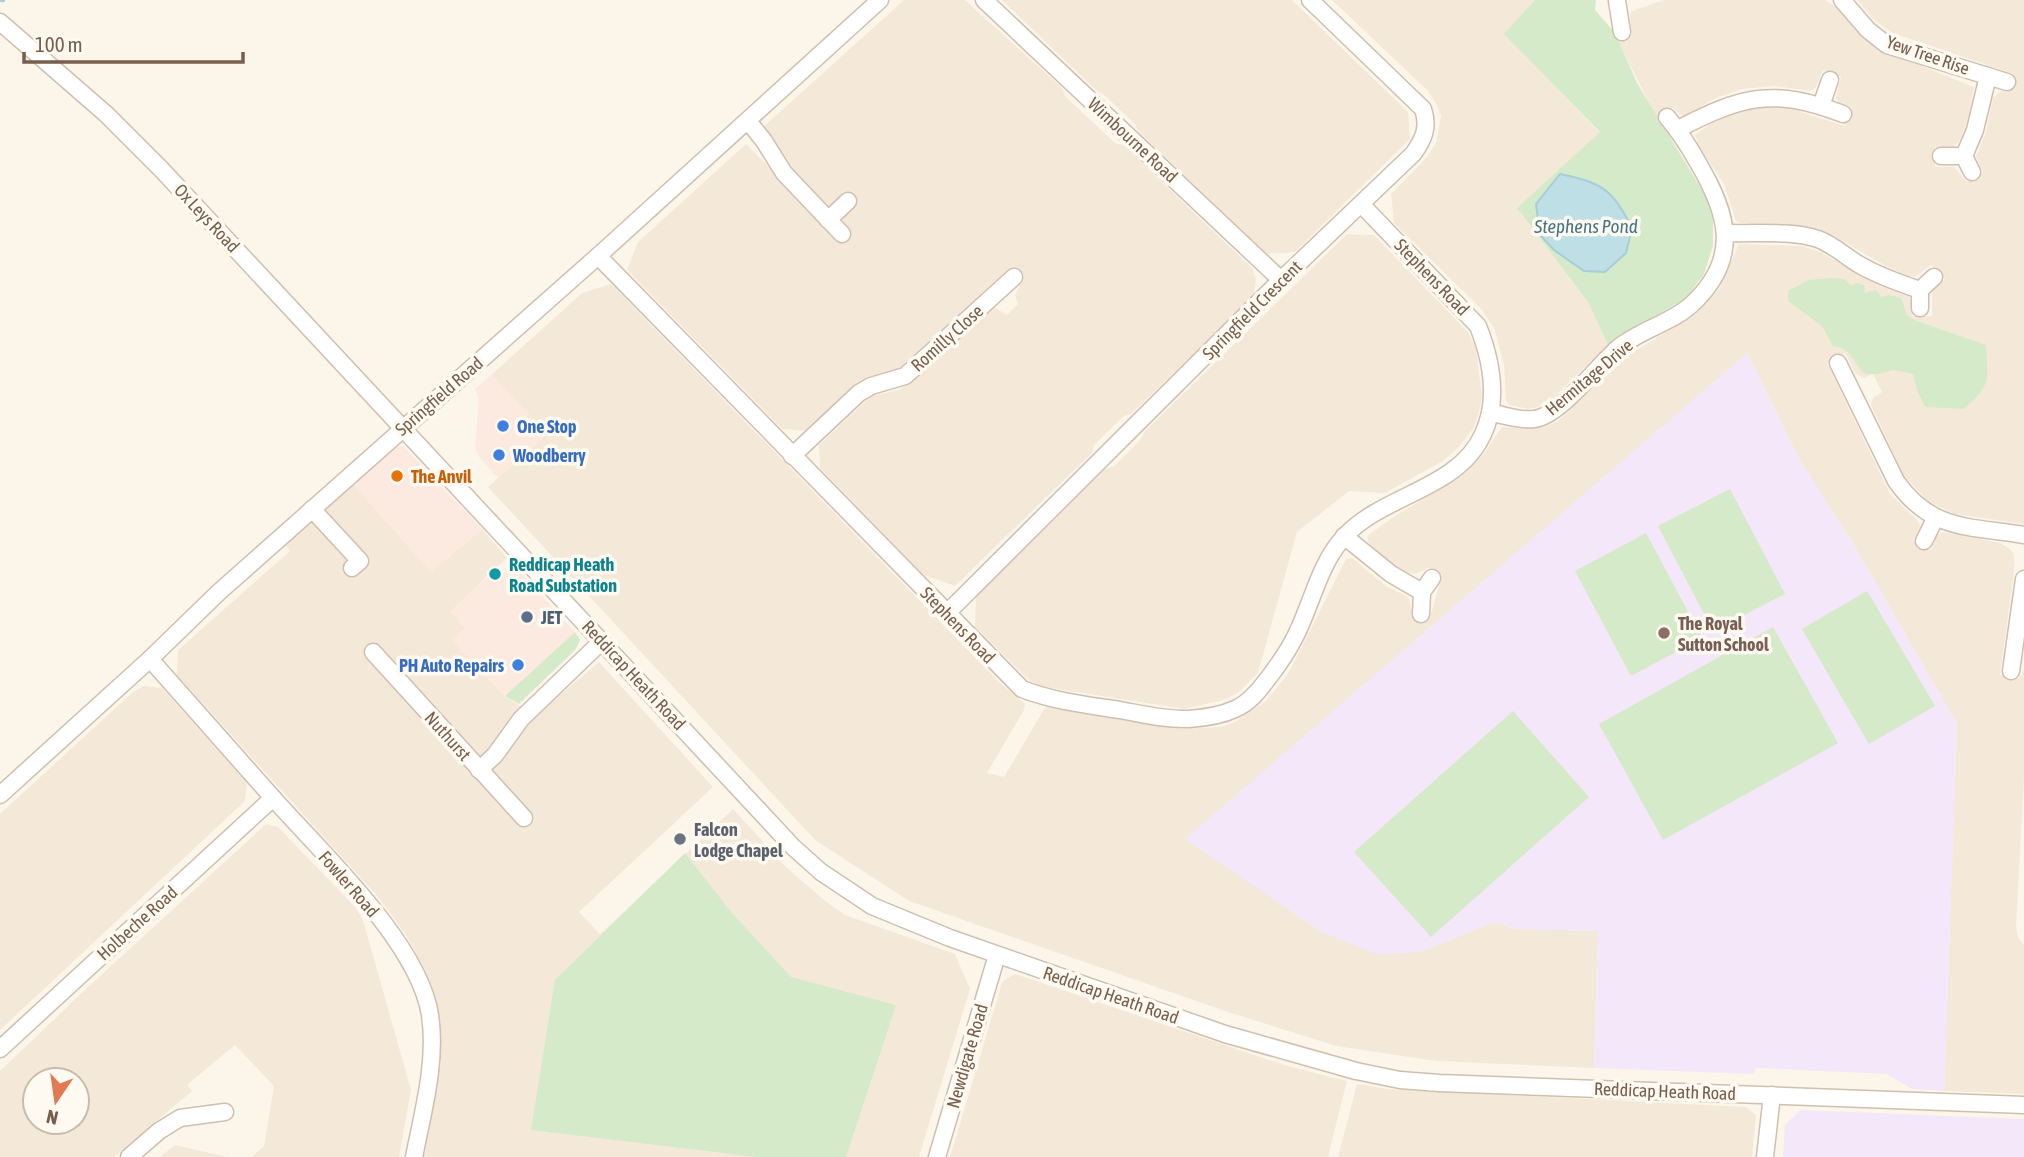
<svg xmlns="http://www.w3.org/2000/svg" width="2024" height="1157" font-family="'Asap Condensed',sans-serif">
<style>
.residential{fill:#f4e9d9;fill-rule:evenodd}
.commercial{fill:#fce9df}
.education{fill:#f3e7f9}
.green{fill:#d5eac8}
.water{fill:#bedfe6;stroke:#a5ced8;stroke-width:2}
.lines{fill:none;stroke-linecap:round;stroke-linejoin:round}
.stream{stroke:#a5ced8;stroke-width:4.5}
.street-casing{stroke:#cfbfaf;stroke-width:19}
.street{stroke:#fff;stroke-width:16}
.shop-dot{fill:#3f7fe0;stroke:#fffaf1;stroke-width:2.5}
.food-dot{fill:#e8710a;stroke:#fffaf1;stroke-width:2.5}
.culture-dot{fill:#0f9aa8;stroke:#fffaf1;stroke-width:2.5}
.service-dot{fill:#5c6f8a;stroke:#fffaf1;stroke-width:2.5}
.education-dot{fill:#8d6e63;stroke:#fffaf1;stroke-width:2.5}
.worship-dot{fill:#6b7280;stroke:#fffaf1;stroke-width:2.5}
.labels{text-anchor:middle;dominant-baseline:central;stroke-width:7;stroke-linejoin:round;paint-order:stroke}
.street-label{font-size:18px;fill:#775e4d;stroke:#fffaf1}
.shop-label{font-size:18px;font-weight:bold;fill:#366cbe;stroke:#fffaf1;text-anchor:start}
.food-label{font-size:18px;font-weight:bold;fill:#c56008;stroke:#fffaf1;text-anchor:start}
.culture-label{font-size:18px;font-weight:bold;fill:#0d838f;stroke:#fffaf1;text-anchor:start}
.service-label{font-size:18px;font-weight:bold;fill:#4e5e75;stroke:#fffaf1;text-anchor:start}
.education-label{font-size:18px;font-weight:bold;fill:#785e54;stroke:#fffaf1;text-anchor:start}
.worship-label{font-size:18px;font-weight:bold;fill:#5b616d;stroke:#fffaf1;text-anchor:start}
.water-label{font-size:19px;font-style:italic;fill:#447683;stroke:#fffaf1}
</style>
<rect width="100%" height="100%" fill="#fcf6ea"/>
<g class="residential">
<path d="M 904,0 L 965,0 L 1061,87 L 1066,97 L 1115,143 L 1123,145 L 1252,268 L 1256,279 L 1254,295 L 1131,414 L 1124,416 L 1094,445 L 1092,453 L 955,586 L 924,575 L 820,468 L 819,445 L 871,396 L 899,390 L 916,378 L 994,307 L 1007,315 L 1018,304 L 1015,295 L 1021,283 L 1008,270 L 901,368 L 865,378 L 856,383 L 806,431 L 782,429 L 627,270 L 638,242 L 746,144 L 840,238 L 844,213 L 836,208 L 823,207 L 789,171 L 762,128 Z"/>
<path d="M 1002,0 L 1292,0 L 1408,112 L 1410,139 L 1295,252 L 1267,254 L 1138,131 L 1135,124 L 1103,94 L 1098,92 Z"/>
<path d="M 1332,0 L 1535,0 L 1505,34 L 1600,133 L 1517,208 L 1588,302 L 1608,345 L 1552,399 L 1550,397 L 1538,407 L 1528,409 L 1509,405 L 1506,400 L 1504,366 L 1495,330 L 1482,310 L 1394,223 L 1391,194 L 1426,158 L 1436,143 L 1441,116 L 1437,105 L 1428,91 Z"/>
<path d="M 1664,0 L 1825,0 L 1836,7 L 1860,35 L 1879,49 L 1974,87 L 1968,119 L 1959,142 L 1953,147 L 1935,147 L 1935,167 L 1954,167 L 1966,181 L 1983,172 L 1976,156 L 1986,132 L 1993,98 L 2001,91 L 2008,93 L 2014,74 L 1892,33 L 1873,19 L 1857,0 L 2024,0 L 2024,524 L 1955,514 L 1929,502 L 1904,476 L 1871,405 L 1873,398 L 1882,392 L 1873,374 L 1864,378 L 1856,374 L 1845,353 L 1827,363 L 1890,494 L 1919,522 L 1920,526 L 1913,541 L 1931,550 L 1937,536 L 1942,532 L 2000,543 L 2009,548 L 2014,554 L 2014,572 L 2000,675 L 2019,678 L 2024,670 L 2024,777 L 2016,928 L 2018,937 L 2024,945 L 2024,1094 L 1944,1091 L 1957,724 L 1852,542 L 1799,459 L 1747,353 L 1420,952 L 1494,922 L 1515,929 L 1598,931 L 1594,1068 L 1436,1061 L 1336,1046 L 1228,1012 L 909,901 L 815,840 L 488,487 L 547,434 L 491,375 L 582,293 L 611,284 L 1001,684 L 1022,701 L 1025,704 L 1024,710 L 987,773 L 1004,777 L 1046,706 L 1183,729 L 1220,727 L 1235,722 L 1266,701 L 1289,672 L 1346,559 L 1352,558 L 1386,586 L 1408,597 L 1414,619 L 1420,622 L 1430,618 L 1442,575 L 1437,570 L 1428,568 L 1416,574 L 1405,572 L 1377,552 L 1369,543 L 1367,536 L 1395,516 L 1461,477 L 1485,452 L 1502,427 L 1538,428 L 1557,422 L 1630,354 L 1696,314 L 1719,289 L 1739,244 L 1802,246 L 1821,252 L 1878,285 L 1909,297 L 1912,304 L 1912,316 L 1932,316 L 1932,291 L 1945,279 L 1931,265 L 1915,277 L 1908,276 L 1884,265 L 1834,236 L 1820,230 L 1786,224 L 1740,223 L 1736,221 L 1724,184 L 1700,148 L 1695,135 L 1718,119 L 1760,107 L 1781,107 L 1798,111 L 1845,126 L 1851,107 L 1839,103 L 1836,98 L 1841,77 L 1823,70 L 1816,87 L 1810,91 L 1775,86 L 1742,89 L 1714,99 L 1686,115 L 1681,115 L 1673,108 L 1657,118 L 1618,42 L 1619,39 L 1632,35 L 1630,16 L 1632,11 Z"/>
<path d="M 1347,234 L 1374,235 L 1468,332 L 1476,349 L 1482,396 L 1479,413 L 1473,429 L 1459,447 L 1443,461 L 1385,493 L 1349,491 L 1297,532 L 1258,673 L 1240,691 L 1227,699 L 1184,709 L 1045,687 L 1030,681 L 975,627 L 976,597 L 1105,469 L 1114,466 L 1140,440 L 1146,430 Z"/>
<path d="M 353,484 L 431,572 L 482,529 L 507,558 L 451,611 L 465,628 L 452,640 L 505,696 L 535,716 L 599,662 L 713,787 L 579,912 L 600,934 L 733,809 L 787,868 L 824,900 L 845,915 L 955,954 L 970,989 L 919,1157 L 424,1157 L 437,1068 L 437,1013 L 423,966 L 406,935 L 380,899 L 177,675 L 178,650 L 290,551 L 286,545 Z"/>
<path d="M 143,686 L 162,688 L 247,783 L 245,801 L 0,1030 L 0,814 L 133,692 Z"/>
<path d="M 266,824 L 278,827 L 356,908 L 363,920 L 411,1090 L 399,1157 L 251,1157 L 264,1146 L 274,1086 L 235,1045 L 187,1085 L 192,1091 L 114,1157 L 0,1157 L 0,1071 L 88,987 ZM 35,1080 L 77,1080 L 77,1122 L 35,1122 Z"/>
<path d="M 1015,974 L 1284,1065 L 1347,1081 L 1328,1157 L 950,1157 L 1002,983 L 1006,979 Z"/>
<path d="M 1357,1084 L 1388,1089 L 1746,1107 L 1756,1115 L 1752,1157 L 1338,1157 Z"/>
<path d="M 175,1145 L 227,1157 L 228,1157 L 160,1157 Z"/>
</g>
<g class="commercial">
<path d="M 491,375 L 547,434 L 498,478 L 479,457 L 475,449 L 479,399 L 475,389 Z"/>
<path d="M 399,446 L 403,446 L 482,529 L 431,572 L 353,484 L 368,469 Z"/>
<path d="M 513,564 L 575,632 L 505,696 L 452,640 L 465,628 L 450,611 L 491,574 L 496,579 Z"/>
</g>
<g class="education">
<path d="M 1747,353 L 1799,459 L 1852,542 L 1957,724 L 1944,1091 L 1912,1089 L 1887,1074 L 1756,1068 L 1753,1074 L 1594,1068 L 1598,931 L 1515,929 L 1494,922 L 1420,952 L 1380,955 L 1321,932 L 1185,839 Z"/>
<path d="M 1800,1110 L 2024,1119 L 2024,1157 L 1783,1157 L 1785,1125 Z"/>
</g>
<g class="green">
<path d="M 1535,0 L 1596,0 L 1595,10 L 1615,33 L 1637,83 L 1707,198 L 1713,220 L 1713,246 L 1704,274 L 1686,298 L 1608,345 L 1588,302 L 1517,208 L 1600,132 L 1504,34 Z"/>
<path d="M 1831,278 L 1845,279 L 1851,286 L 1856,283 L 1864,285 L 1865,293 L 1876,290 L 1881,297 L 1889,295 L 1901,298 L 1907,315 L 1914,320 L 1986,345 C 1988,381 1992,384 1964,409 L 1925,407 L 1917,390 L 1913,374 L 1893,370 L 1878,374 L 1865,374 C 1851,362 1854,349 1833,346 L 1822,326 L 1788,301 L 1788,291 L 1809,280 Z"/>
<path d="M 1730,489 L 1785,594 L 1713,631 L 1658,526 Z"/>
<path d="M 1646,533 L 1702,638 L 1631,676 L 1575,571 Z"/>
<path d="M 1867,591 L 1935,706 L 1869,744 L 1802,629 Z"/>
<path d="M 1773,627 L 1838,743 L 1663,840 L 1599,724 Z"/>
<path d="M 575,632 L 580,640 L 576,649 L 519,704 L 505,696 Z"/>
<path d="M 1513,711 L 1589,797 L 1431,937 L 1354,852 Z"/>
<path d="M 685,853 L 732,913 L 791,977 L 896,1005 L 846,1157 L 757,1157 L 531,1130 L 555,980 Z"/>
</g>
<path class="water" d="M 1560,174 C 1603,183 1612,189 1632,228 L 1626,253 L 1605,272 L 1584,271 L 1554,250 L 1540,235 L 1536,204 Z"/>
<g class="lines">
<path class="stream" d="M 2,0 L 3,0"/>
<defs>
<g id="street">
<path d="M 984,0 L 1281,280"/>
<path d="M 1842,0 L 1868,30 L 1887,45 L 2007,82"/>
<path d="M 1617,1 L 1622,32"/>
<path d="M 0,22 L 106,114 L 161,169 L 793,847 L 821,872 L 872,906 L 950,938 L 1225,1034 L 1356,1071 L 1400,1080 L 1439,1083 L 2024,1105"/>
<path d="M 1821,106 L 1830,80"/>
<path d="M 748,121 L 764,141 L 784,173 L 842,234"/>
<path d="M 1678,129 C 1742,96 1773,87 1843,114"/>
<path d="M 1941,156 L 1964,156 L 1972,172"/>
<path d="M 1964,156 L 1975,130 L 1988,76"/>
<path d="M 828,220 L 848,201"/>
<path d="M 1727,233 C 1757,234 1790,230 1818,239 C 1834,245 1846,257 1860,265 C 1879,276 1899,283 1920,290"/>
<path d="M 598,256 L 1022,689 C 1053,701 1087,705 1120,710 C 1142,714 1166,720 1189,719 C 1203,718 1222,715 1235,709 C 1249,703 1258,692 1266,681 C 1277,667 1287,653 1295,637 C 1312,604 1319,564 1344,537 C 1383,494 1458,490 1483,434 C 1499,400 1491,359 1478,326 L 1361,204"/>
<path d="M 1920,308 L 1920,290 L 1934,277"/>
<path d="M 1838,363 L 1896,481 C 1931,531 1969,526 2024,535"/>
<path d="M 1492,413 C 1505,415 1520,421 1534,419 C 1559,417 1597,366 1618,348 C 1640,330 1671,323 1691,305 C 1742,258 1728,213 1697,161 C 1688,145 1679,131 1667,117"/>
<path d="M 792,456 L 859,393 L 871,386 L 905,376 L 1014,277"/>
<path d="M 312,509 L 360,561 L 352,568"/>
<path d="M 1344,536 L 1391,574 L 1422,592"/>
<path d="M 1924,541 L 1935,519"/>
<path d="M 947,613 L 1281,280 L 1413,154 C 1424,139 1429,127 1423,109 L 1310,0"/>
<path d="M 1421,614 L 1422,592 L 1432,578"/>
<path d="M 373,652 L 524,818"/>
<path d="M 150,659 C 191,705 232,752 273,798 C 322,853 419,943 430,1015 C 437,1062 423,1111 414,1157"/>
<path d="M 2011,671 L 2024,579"/>
<path d="M 479,770 L 495,755 L 521,719 L 602,641"/>
<path d="M 0,795 L 150,659 L 219,592 L 598,256 L 880,0"/>
<path d="M 0,1049 L 273,798"/>
<path d="M 129,1157 L 159,1131 L 180,1118 L 225,1112"/>
<path d="M 937,1157 L 997,955"/>
<path d="M 1765,1157 L 1772,1095"/>
</g>
</defs>
<use href="#street" class="street-casing"/>
<use href="#street" class="street"/>
</g>
<g class="shop-dot">
<circle cx="503" cy="426" r="7"/>
<circle cx="499" cy="455" r="7"/>
<circle cx="518" cy="665" r="7"/>
</g>
<circle class="food-dot" cx="397" cy="476" r="7"/>
<circle class="culture-dot" cx="495" cy="574" r="7"/>
<circle class="service-dot" cx="527" cy="617" r="7"/>
<circle class="education-dot" cx="1664" cy="633" r="7"/>
<circle class="worship-dot" cx="680" cy="839" r="7"/>
<g class="labels">
<g class="street-label">
<text transform="translate(1928 55) rotate(19)">Yew Tree Rise</text>
<text transform="translate(1133 140) rotate(43)">Wimbourne Road</text>
<text transform="translate(207 218) rotate(47)">Ox Leys Road</text>
<text transform="translate(1432 277) rotate(46)">Stephens Road</text>
<text transform="translate(1252 310) rotate(-45)">Springfield Crescent</text>
<text transform="translate(947 338) rotate(-42)">Romilly Close</text>
<text transform="translate(1589 377) rotate(-40)">Hermitage Drive</text>
<text transform="translate(439 396) rotate(-41)">Springfield Road</text>
<text transform="translate(958 625) rotate(46)">Stephens Road</text>
<text transform="translate(634 675) rotate(47)">Reddicap Heath Road</text>
<text transform="translate(448 736) rotate(48)">Nuthurst</text>
<text transform="translate(349 884) rotate(49)">Fowler Road</text>
<text transform="translate(137 923) rotate(-42)">Holbeche Road</text>
<text transform="translate(1111 995) rotate(19)">Reddicap Heath Road</text>
<text transform="translate(967 1056) rotate(-74)">Newdigate Road</text>
<text transform="translate(1665 1091) rotate(2)">Reddicap Heath Road</text>
</g>
<g class="shop-label">
<text x="517" y="426">One Stop</text>
<text x="513" y="455">Woodberry</text>
<text x="504" y="665" text-anchor="end">PH Auto Repairs</text>
</g>
<g class="food-label">
<text x="411" y="476">The Anvil</text>
</g>
<g class="culture-label">
<text x="509" y="564">Reddicap Heath<tspan x="509" dy="21">Road Substation</tspan></text>
</g>
<g class="service-label">
<text x="541" y="617">JET</text>
</g>
<g class="education-label">
<text x="1678" y="623">The Royal<tspan x="1678" dy="21">Sutton School</tspan></text>
</g>
<g class="worship-label">
<text x="694" y="829">Falcon<tspan x="694" dy="21">Lodge Chapel</tspan></text>
</g>
<g class="water-label">
<text x="1586" y="226">Stephens Pond</text>
</g>
</g>
<g transform="translate(56 1101) rotate(193)"><circle r="33" fill="#fffaf1" stroke="#c9bcaf" stroke-width="2"/>
<path d="M0-5L12 26L0 18L-12 26Z" fill="#e37953"/>
<text y="-10" font-size="19" font-weight="bold" text-anchor="middle" fill="#775e4d">N</text>
</g>
<path d="M24 52v10h219v-10" fill="none" stroke="#775e4d" stroke-width="3.5"/>
<text x="35" y="52" font-size="21" fill="#775e4d" stroke="#fffaf1" stroke-width="5" paint-order="stroke">100 m</text>
</svg>
